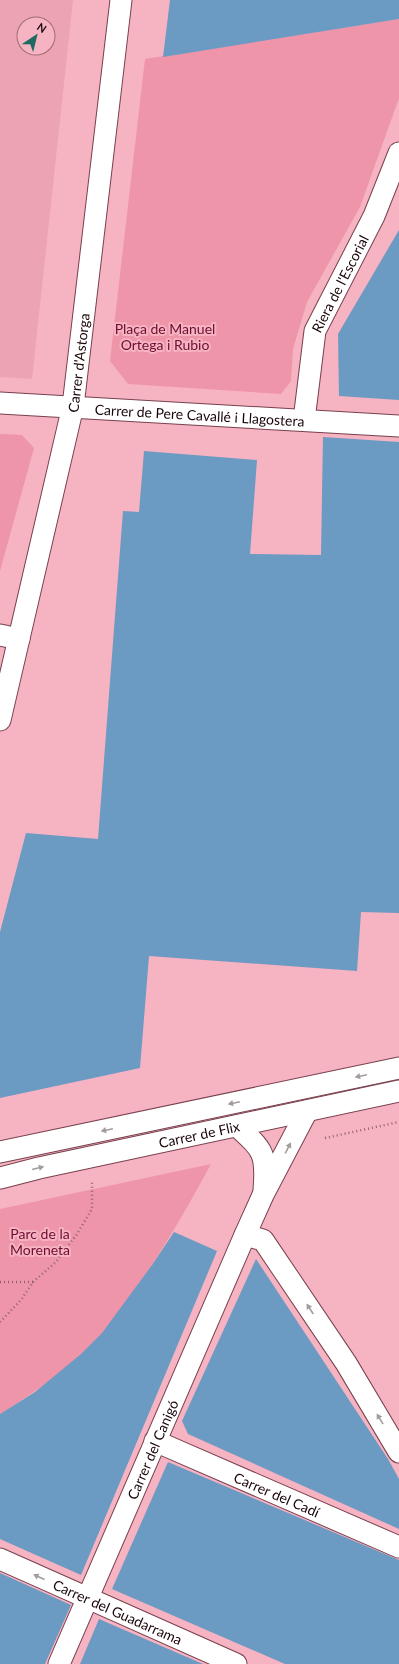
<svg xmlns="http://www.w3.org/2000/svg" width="399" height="1664" font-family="Lato,sans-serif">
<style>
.built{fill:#eca3b2;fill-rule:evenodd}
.green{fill:#ef95a9}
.building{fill:#6b9ac3}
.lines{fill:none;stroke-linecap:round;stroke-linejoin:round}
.minor-casing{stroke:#78404d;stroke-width:23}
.path{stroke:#91646d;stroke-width:2.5;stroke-dasharray:1 3;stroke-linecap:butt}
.minor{stroke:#fff;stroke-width:21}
.oneway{fill:#a39b9d}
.labels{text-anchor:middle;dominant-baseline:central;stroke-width:4;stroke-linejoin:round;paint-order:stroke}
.street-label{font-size:14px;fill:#190509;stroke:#f6b3c1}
.park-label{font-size:14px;fill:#6e0d32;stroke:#f6b3c1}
</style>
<rect width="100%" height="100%" fill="#f6b3c1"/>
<path class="built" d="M 0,0 L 73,0 L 32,379 L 0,377 ZM 24,24 L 48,24 L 48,48 L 24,48 Z"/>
<g class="green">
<path d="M 399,19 L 399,98 L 360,207 L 307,302 L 293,349 L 291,381 L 281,394 L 128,384 L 110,361 L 145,59 Z"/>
<path d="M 0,434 L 22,435 L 34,448 L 0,571 Z"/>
<path d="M 211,1164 C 179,1223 145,1281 102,1333 C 74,1366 36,1391 0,1414 L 0,1209 Z"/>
</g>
<g class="building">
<path d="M 170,0 L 399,0 L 399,19 L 163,57 Z"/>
<path d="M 399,230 L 399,400 L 339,396 L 338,334 Z"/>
<path d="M 323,437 L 399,442 L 399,913 L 361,912 L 357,971 L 149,956 L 140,1068 L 0,1098 L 0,932 L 26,833 L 98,839 L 123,511 L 139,512 L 144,451 L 257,460 L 250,554 L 321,555 Z"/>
<path d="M 174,1232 L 217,1251 L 81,1575 L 0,1539 L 0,1414 L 35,1392 L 81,1354 L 102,1333 L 152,1265 Z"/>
<path d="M 256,1259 L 388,1459 L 399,1479 L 399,1529 L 188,1434 L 182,1421 Z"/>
<path d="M 168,1462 L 399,1560 L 399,1664 L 285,1664 L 112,1589 Z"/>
<path d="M 0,1573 L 71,1605 L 45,1664 L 0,1664 Z"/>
<path d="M 99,1619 L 203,1664 L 80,1664 Z"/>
</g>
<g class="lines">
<defs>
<g id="minor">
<path id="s1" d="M 0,403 L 399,426"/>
<path id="s2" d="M 304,420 L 315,331 L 374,216 L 399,153"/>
<path d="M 0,635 L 19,639"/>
<path id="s3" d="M 0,720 L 73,406 L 121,0"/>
<path d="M 237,1126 C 263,1150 267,1153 264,1190"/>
<path d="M 0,1152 L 399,1068"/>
<path id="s4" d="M 0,1178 L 39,1168 L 399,1091"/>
<path d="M 245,1235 L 263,1240 L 346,1363 L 399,1452"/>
<path id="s5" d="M 155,1441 L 399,1547"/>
<path id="s6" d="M 0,1559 L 236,1664"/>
<path id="s7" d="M 59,1664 L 245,1235 L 263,1195 L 307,1111"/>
</g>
</defs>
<use href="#minor" class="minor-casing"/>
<g class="path">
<path d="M 325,1138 L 399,1122"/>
<path d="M 0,1282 L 33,1282"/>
<path d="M 0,1322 L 21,1300 L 33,1282 L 56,1262 L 77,1234 L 92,1209 L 92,1180"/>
</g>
<use href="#minor" class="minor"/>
</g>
<defs><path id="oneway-solid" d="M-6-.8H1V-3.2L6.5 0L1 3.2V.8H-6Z"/></defs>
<g class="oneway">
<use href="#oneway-solid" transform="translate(361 1076) rotate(168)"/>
<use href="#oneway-solid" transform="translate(234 1103) rotate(168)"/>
<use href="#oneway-solid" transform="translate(107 1130) rotate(168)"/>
<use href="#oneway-solid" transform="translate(288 1148) rotate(-63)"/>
<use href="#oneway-solid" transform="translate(38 1168) rotate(-14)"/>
<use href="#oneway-solid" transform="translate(310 1309) rotate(-123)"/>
<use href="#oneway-solid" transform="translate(380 1419) rotate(-121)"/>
<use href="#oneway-solid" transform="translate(39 1577) rotate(-156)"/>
</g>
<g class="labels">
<g class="street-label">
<text stroke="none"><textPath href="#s2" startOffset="143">Riera de l'Escorial</textPath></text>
<text stroke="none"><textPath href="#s3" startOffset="366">Carrer d'Astorga</textPath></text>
<text stroke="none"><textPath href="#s1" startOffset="200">Carrer de Pere Cavallé i Llagostera</textPath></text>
<text stroke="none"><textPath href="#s4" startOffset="204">Carrer de Flix</textPath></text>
<text stroke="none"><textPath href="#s7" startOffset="234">Carrer del Canigó</textPath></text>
<text stroke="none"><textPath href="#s5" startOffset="133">Carrer del Cadí</textPath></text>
<text stroke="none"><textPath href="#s6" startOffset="129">Carrer del Guadarrama</textPath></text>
</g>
<g class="park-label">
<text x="165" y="328">Plaça de Manuel<tspan x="165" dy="16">Ortega i Rubio</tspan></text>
<text x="40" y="1233">Parc de la<tspan x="40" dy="16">Moreneta</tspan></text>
</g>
</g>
<g transform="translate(36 36) rotate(35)"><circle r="19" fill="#f6b3c1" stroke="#9e6d77"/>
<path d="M0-3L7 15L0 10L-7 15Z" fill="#206962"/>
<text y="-6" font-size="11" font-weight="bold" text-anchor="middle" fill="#190509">N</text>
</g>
</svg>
